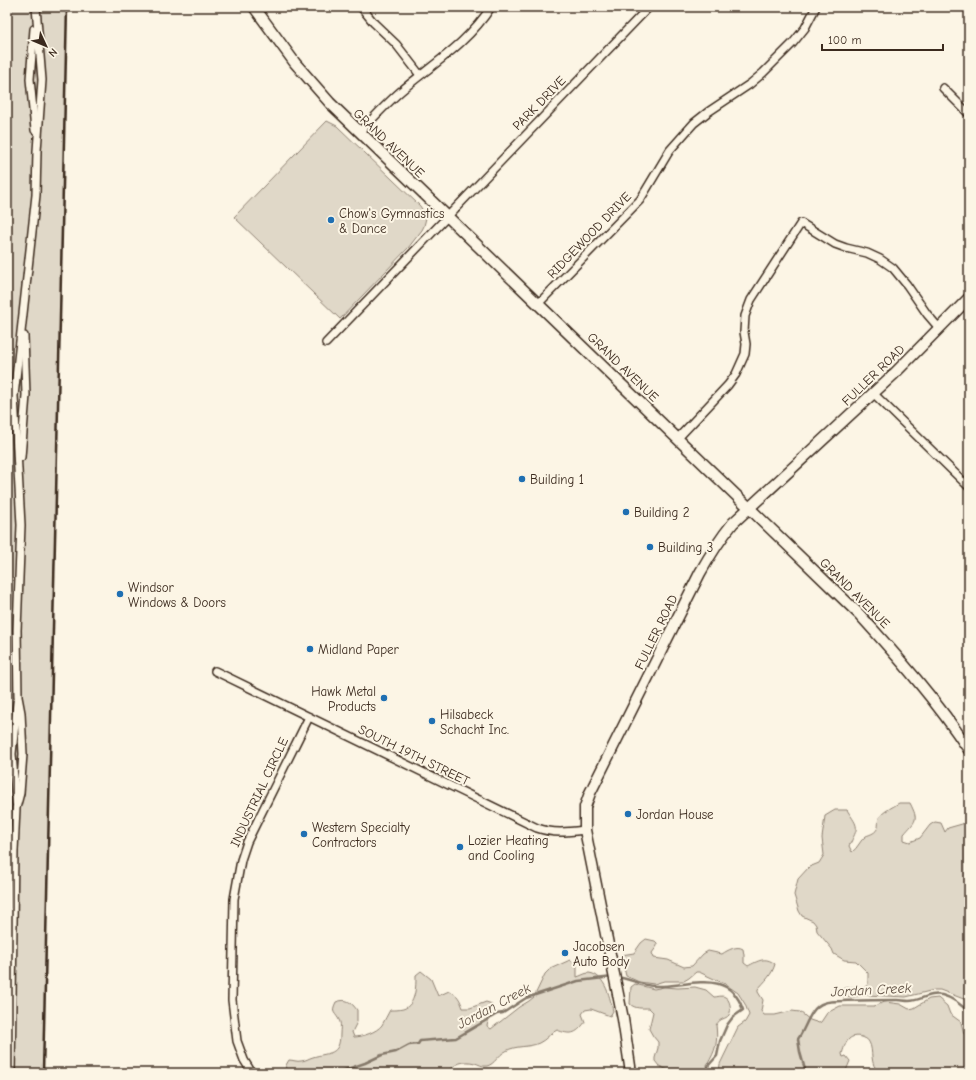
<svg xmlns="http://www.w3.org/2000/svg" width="976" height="1080" font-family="'Comic Neue',sans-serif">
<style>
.green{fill:#e0d8c8;stroke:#8e8173}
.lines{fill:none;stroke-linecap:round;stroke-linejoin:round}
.stream{stroke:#85796b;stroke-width:2.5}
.street-casing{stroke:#3b2a1e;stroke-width:10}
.secondary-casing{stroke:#3b2a1e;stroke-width:13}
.street{stroke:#fcf5e5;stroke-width:7}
.secondary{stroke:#fcf5e5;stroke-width:10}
.rail{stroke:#3b2a1e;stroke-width:2.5}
.poi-dot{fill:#1f6fb2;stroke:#fcf5e5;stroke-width:1.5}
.labels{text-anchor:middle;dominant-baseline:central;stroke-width:4;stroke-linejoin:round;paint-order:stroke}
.street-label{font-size:13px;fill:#3b2a1e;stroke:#fcf5e5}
.poi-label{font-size:13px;fill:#3b2a1e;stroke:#fcf5e5;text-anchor:start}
.water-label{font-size:14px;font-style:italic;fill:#605144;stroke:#fcf5e5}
</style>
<rect width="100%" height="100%" fill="#fcf5e5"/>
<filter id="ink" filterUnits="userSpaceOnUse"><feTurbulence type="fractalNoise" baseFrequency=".025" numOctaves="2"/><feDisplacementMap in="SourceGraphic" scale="8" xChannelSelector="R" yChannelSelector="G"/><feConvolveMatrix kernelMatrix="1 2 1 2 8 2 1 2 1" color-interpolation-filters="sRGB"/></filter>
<g filter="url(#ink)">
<g class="green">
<path d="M 7,7 L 67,7 L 43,1073 L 7,1073 Z"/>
<path d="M 327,121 L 337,126 L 420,206 L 425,214 L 426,218 L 424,226 L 422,230 L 408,248 L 340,319 L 234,217 Z"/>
<path d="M 899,803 L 910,803 C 919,821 916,820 904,834 L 904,840 L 910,842 L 920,838 L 930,825 L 935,822 L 941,823 L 945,832 L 948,828 L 969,822 L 969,1001 L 940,990 L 934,990 L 906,997 L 866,995 L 853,997 L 842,996 L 838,991 C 847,986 854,987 864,988 L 868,984 L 868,973 L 856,961 L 844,960 L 834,954 L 832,949 L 817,931 L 816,925 L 813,921 L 802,916 L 799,911 L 794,895 L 798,879 L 809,867 L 819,863 L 824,855 L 822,838 L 825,816 L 835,810 L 847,810 C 859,828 859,826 849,846 L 852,852 C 858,848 860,840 866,836 C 871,834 876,833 878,827 C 879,822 877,819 881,815 C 886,810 893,807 899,803 Z"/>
<path d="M 646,939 L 655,941 L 657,943 L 657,946 L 652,953 L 654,958 L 668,960 L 684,967 L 692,966 L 703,954 L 708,951 L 722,954 C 728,950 737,945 743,949 L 744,955 L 744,963 L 748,966 C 758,961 765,956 775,964 C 772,975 765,981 758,989 L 758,992 L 763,1000 L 761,1011 L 764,1015 L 775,1015 L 792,1011 L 800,1012 L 810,1020 L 819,1023 L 821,1022 L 827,1013 L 840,1006 L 874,1006 L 885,1002 L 900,1004 L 909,1009 L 914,1008 L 929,999 L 938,998 L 947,1006 L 950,1014 L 961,1022 L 964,1034 L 969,1038 L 969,1073 L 921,1073 C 905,1064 893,1077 879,1071 C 869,1066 874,1050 869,1042 C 868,1039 864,1038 862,1037 C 848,1033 845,1044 842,1054 L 843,1057 L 846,1056 L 850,1061 L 845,1073 L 719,1073 L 720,1064 L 738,1027 L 745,1022 L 749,1015 L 745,1004 L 738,993 L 725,984 L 699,972 L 696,972 L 689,978 L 684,981 L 664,981 L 654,984 L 639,982 L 626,976 L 621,955 L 634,953 L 641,943 Z"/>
<path d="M 570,960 L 577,965 L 577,977 C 581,976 585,973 589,973 C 606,975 610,999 613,1011 L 610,1016 L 591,1009 L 585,1010 L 582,1014 L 585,1022 C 576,1035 570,1035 557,1030 C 550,1033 546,1040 539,1043 C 528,1048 516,1045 506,1051 C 498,1055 495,1064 487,1066 C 482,1067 479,1064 475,1063 C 464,1060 454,1063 448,1073 L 285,1073 L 286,1065 L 289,1060 C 293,1060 297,1062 301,1061 C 305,1061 309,1058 313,1057 C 329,1052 340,1056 340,1034 C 340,1030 341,1025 340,1022 C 336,1012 330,1014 336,1002 C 347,998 351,1002 357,1010 L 357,1022 L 352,1032 L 354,1037 C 362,1037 377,1032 382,1025 C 385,1020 387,1015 390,1010 C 394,1010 399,1010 403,1009 C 416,1005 416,986 416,975 L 421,971 L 431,979 L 438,996 L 449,991 C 458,994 460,1000 463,1008 L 470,1008 L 486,1002 L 492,1004 L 491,1009 L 487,1026 L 491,1029 L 519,1007 L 529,1001 L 534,997 L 545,974 L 550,969 Z"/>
<path d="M 635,984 L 654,989 L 664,987 L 678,988 L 695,987 L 706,990 L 714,997 C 717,997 722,995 725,997 C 730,999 732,1010 729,1015 C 725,1020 721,1017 716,1025 C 718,1042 716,1050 707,1065 L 709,1073 L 675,1073 L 659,1066 L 655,1061 L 655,1058 L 658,1048 L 658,1042 L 653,1036 L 649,1029 L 653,1012 L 649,1008 C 642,1008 635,1009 630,1004 L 631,987 Z"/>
</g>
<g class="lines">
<g class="stream">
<path d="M 617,977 C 630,979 641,985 654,986 C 686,988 729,966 743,1010 L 733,1017 L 727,1025 L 720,1041 L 717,1056 L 708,1066 L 709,1073"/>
<path d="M 336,1073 L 365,1063 L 382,1055 L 396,1052 L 409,1045 L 418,1044 L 420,1041 L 456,1038 L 497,1014 L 503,1013 L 526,998 L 578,981 L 613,977"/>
<path d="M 806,1073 L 800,1052 L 798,1039 C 806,1028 810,1007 824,1003 C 829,1001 837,1001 842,1001 C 861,1000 879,1000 897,1000 C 901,1000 905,1001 909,1001 C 921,1001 929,992 942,995 C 953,998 962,1005 969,1013"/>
</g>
<defs>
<g id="street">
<path d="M 361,7 L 374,23 L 396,44 L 420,75"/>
<path d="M 34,29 L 30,79 L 35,130"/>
<path d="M 943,88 L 969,114"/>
<path d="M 360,132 C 373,118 386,104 401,91 C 433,64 468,43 491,7"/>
<path d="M 538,304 L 640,200 L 670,150 L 694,123 L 708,112 L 750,84 L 763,73 L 793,43 L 805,28 L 816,7"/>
<path d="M 326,343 L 649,7"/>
<path d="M 873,393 L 969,487"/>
<path d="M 678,438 L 728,385 L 736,374 L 745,354 L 746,344 L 744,332 L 745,316 L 751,300 L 801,223 L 835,244 L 846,248 L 867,253 L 880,259 L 893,268 L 907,285 L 927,314 L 939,328"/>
<path d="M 21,457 L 26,395 L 24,336"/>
<path d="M 215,671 L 537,828 C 554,834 568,832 585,830"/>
<path d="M 16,803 L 12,754 L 17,702"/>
<path d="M 11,1073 L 14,851 L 16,808 L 20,793 L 23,754 L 21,713 L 18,697 L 17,630 L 21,525 L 14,396 L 36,195 L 37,151 L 42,80 L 36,7"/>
<path d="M 252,1073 L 244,1060 L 237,1041 L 232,1000 L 234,899 L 241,860 L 247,842 L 309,717"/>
</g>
<g id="secondary">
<path d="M 254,7 L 295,63 L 330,103 L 859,614 C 898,657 937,701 969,750"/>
<path d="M 631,1073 L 623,1019 L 585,830 L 585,807 L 590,793 L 700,573 C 710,555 720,539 733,523 L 894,374 L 969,298"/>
</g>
</defs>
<use href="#street" class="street-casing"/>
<use href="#secondary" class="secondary-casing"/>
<use href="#street" class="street"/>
<use href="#secondary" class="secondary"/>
<path class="rail" d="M 43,1073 L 67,7"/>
</g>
</g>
<g class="poi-dot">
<circle cx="331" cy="220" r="4"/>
<circle cx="522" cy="479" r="4"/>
<circle cx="626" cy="512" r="4"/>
<circle cx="650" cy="547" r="4"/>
<circle cx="120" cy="594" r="4"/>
<circle cx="310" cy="649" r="4"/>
<circle cx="384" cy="698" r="4"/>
<circle cx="432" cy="721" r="4"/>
<circle cx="628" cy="814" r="4"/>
<circle cx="304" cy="834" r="4"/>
<circle cx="460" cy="847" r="4"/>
<circle cx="565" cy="953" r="4"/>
</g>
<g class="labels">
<g class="street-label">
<text transform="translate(539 103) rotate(-46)">PARK DRIVE</text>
<text transform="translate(389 143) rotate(44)">GRAND AVENUE</text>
<text transform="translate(589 235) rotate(-46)">RIDGEWOOD DRIVE</text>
<text transform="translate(623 367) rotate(44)">GRAND AVENUE</text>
<text transform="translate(873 375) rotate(-44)">FULLER ROAD</text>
<text transform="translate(855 593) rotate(45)">GRAND AVENUE</text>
<text transform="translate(656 632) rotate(-64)">FULLER ROAD</text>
<text transform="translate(414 755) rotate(26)">SOUTH 19TH STREET</text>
<text transform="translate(259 792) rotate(-65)">INDUSTRIAL CIRCLE</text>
</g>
<g class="poi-label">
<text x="339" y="213">Chow's Gymnastics<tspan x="339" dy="15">&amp; Dance</tspan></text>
<text x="530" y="479">Building 1</text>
<text x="634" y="512">Building 2</text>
<text x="658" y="547">Building 3</text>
<text x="128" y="587">Windsor<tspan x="128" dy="15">Windows &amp; Doors</tspan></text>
<text x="318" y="649">Midland Paper</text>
<text x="376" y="691" text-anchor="end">Hawk Metal<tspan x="376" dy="15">Products</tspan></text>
<text x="440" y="714">Hilsabeck<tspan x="440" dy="15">Schacht Inc.</tspan></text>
<text x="636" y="814">Jordan House</text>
<text x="312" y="827">Western Specialty<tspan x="312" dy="15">Contractors</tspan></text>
<text x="468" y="840">Lozier Heating<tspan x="468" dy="15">and Cooling</tspan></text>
<text x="573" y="946">Jacobsen<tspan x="573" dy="15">Auto Body</tspan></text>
</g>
<g class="water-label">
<text transform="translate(871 990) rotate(-3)">Jordan Creek</text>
<text transform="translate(494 1006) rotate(-28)">Jordan Creek</text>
</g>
</g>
<rect width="976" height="1080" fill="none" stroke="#fcf5e5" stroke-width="24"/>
<rect x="12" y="12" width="952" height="1056" fill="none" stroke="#3b2a1e" stroke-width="1.5" filter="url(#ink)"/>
<g transform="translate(46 46) rotate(134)" stroke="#fcf5e5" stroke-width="3" paint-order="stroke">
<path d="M0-3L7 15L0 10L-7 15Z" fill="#3b2a1e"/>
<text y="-6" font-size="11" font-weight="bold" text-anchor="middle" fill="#3b2a1e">N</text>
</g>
<path d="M822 44v6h121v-6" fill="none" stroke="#3b2a1e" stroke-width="2"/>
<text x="828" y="44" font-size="12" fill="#3b2a1e" stroke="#fcf5e5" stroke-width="3" paint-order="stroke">100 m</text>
</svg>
